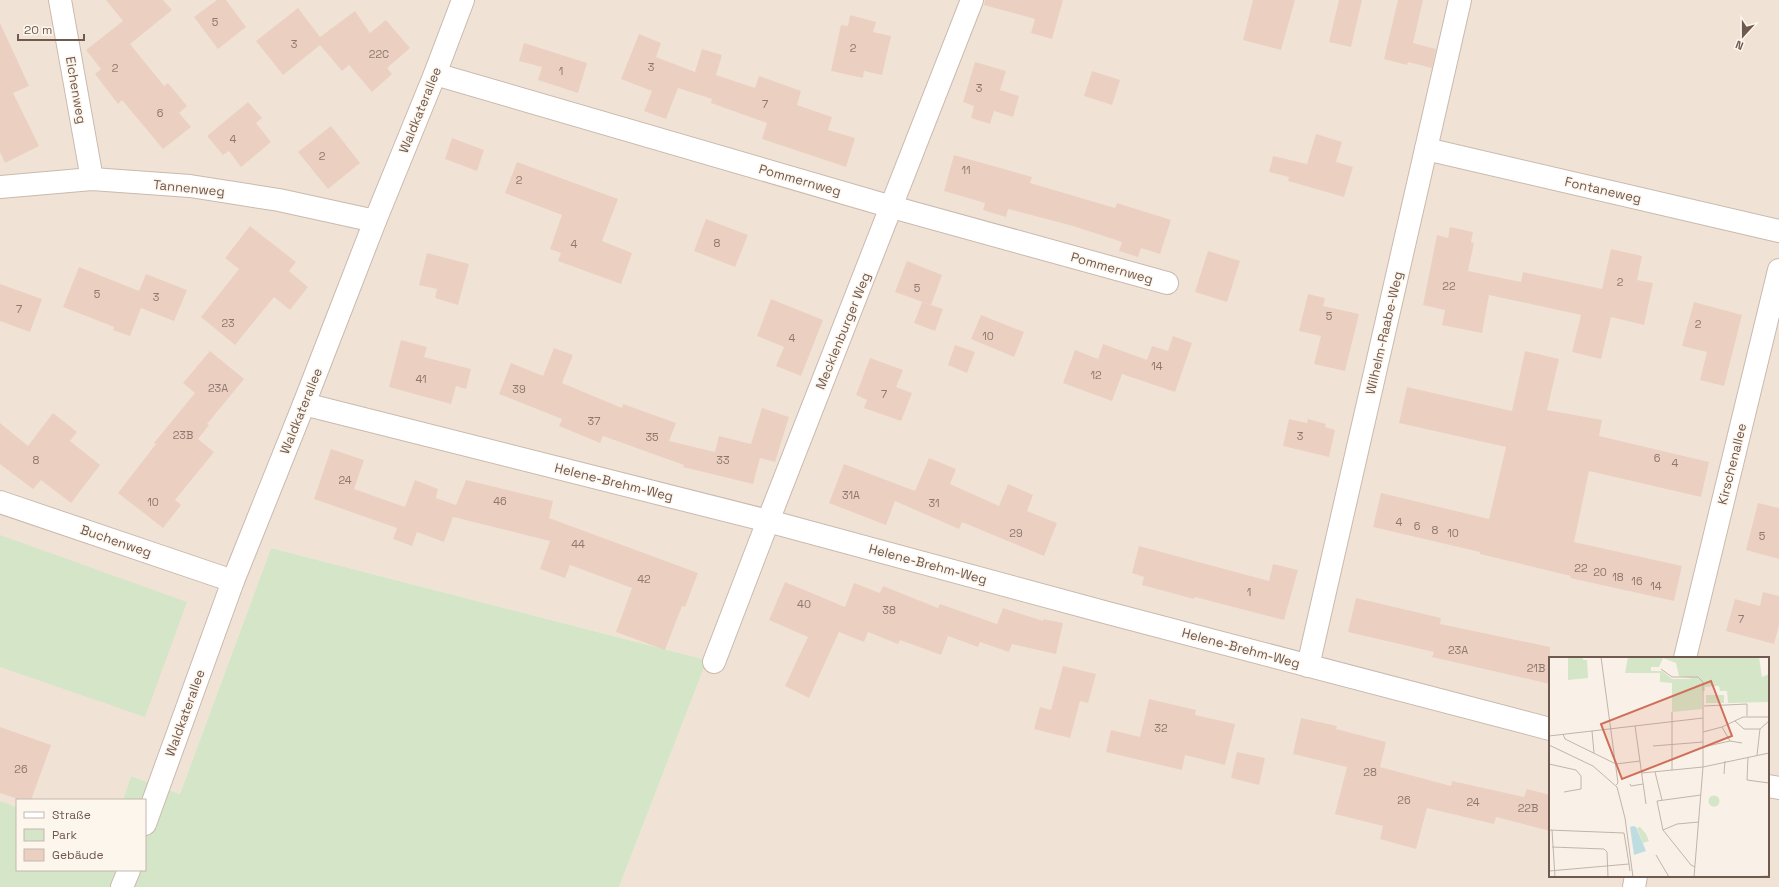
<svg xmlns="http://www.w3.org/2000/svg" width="1779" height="887" font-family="'Space Grotesk',sans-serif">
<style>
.residential{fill:#f0e3d6;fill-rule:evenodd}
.green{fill:#d5e5c7}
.building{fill:#ebd0c2}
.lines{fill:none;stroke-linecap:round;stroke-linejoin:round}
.minor-casing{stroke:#cab9ae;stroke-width:24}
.minor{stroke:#fff;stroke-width:22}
.labels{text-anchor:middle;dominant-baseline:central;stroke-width:3;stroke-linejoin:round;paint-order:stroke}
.number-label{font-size:11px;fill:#8f776c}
.street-label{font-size:13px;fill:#70594f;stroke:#fdf6ed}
.inset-road{fill:none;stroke:#c2b4aa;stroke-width:1}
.view{fill:#cf6f5a;fill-opacity:0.15;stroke:#cf6f5a;stroke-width:2}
.inset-edge{fill:none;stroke:#70594f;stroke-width:2}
</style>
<rect width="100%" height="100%" fill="#f9f1e7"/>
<path class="residential" d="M 0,0 L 1779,0 L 1779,887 L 619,887 L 707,660 L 271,548 L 180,794 L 131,776 L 123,800 L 17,800 L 17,807 L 0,801 ZM 1550,658 L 1768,658 L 1768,876 L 1550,876 Z"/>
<g class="green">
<path d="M 0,535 L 187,602 L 145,717 L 0,667 Z"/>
<path d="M 271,548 L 707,660 L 619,887 L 0,887 L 0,801 L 17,807 L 17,870 L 145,870 L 145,800 L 123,800 L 131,776 L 180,794 Z"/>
</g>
<g class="building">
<path d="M 106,0 L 163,0 L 172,10 L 130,44 L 164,86 L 168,83 L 187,106 L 179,113 L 191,127 L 163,149 L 122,100 L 118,104 L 95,74 L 101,69 L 86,50 L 123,21 Z"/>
<path d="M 217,0 L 226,0 L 246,27 L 218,49 L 194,17 Z"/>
<path d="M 985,0 L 1063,0 L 1052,39 L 1031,33 L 1035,19 L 984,5 Z"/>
<path d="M 1253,0 L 1295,0 L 1281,50 L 1243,40 Z"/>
<path d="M 1339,0 L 1362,0 L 1351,47 L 1329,42 Z"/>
<path d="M 1398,0 L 1423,0 L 1413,43 L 1436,49 L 1432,68 L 1408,62 L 1407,65 L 1384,59 Z"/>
<path d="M 298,8 L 320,37 L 355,11 L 370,33 L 386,20 L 410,48 L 387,68 L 392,74 L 372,92 L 349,65 L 342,71 L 320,45 L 283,75 L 256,41 Z"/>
<path d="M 850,15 L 876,22 L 873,32 L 891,36 L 882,75 L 864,71 L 863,78 L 831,71 L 841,25 L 848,26 Z"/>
<path d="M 0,23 L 29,86 L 13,93 L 39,146 L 5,163 L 0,152 Z"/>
<path d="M 639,34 L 661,43 L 656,57 L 695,72 L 702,49 L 722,55 L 716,75 L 755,88 L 759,76 L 801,91 L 797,105 L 832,117 L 828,130 L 855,138 L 846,167 L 762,139 L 767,123 L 711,103 L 712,99 L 678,88 L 666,119 L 644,111 L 652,91 L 621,79 Z"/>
<path d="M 524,43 L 587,63 L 578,93 L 538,80 L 542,67 L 519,61 Z"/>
<path d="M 975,62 L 1006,71 L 1000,90 L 1019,96 L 1013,117 L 994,111 L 990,124 L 971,118 L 974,106 L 963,102 Z"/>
<path d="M 1092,71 L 1120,80 L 1112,105 L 1084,96 Z"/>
<path d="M 248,102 L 262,118 L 256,123 L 271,142 L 241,167 L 229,151 L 223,155 L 207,136 Z"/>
<path d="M 331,126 L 360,163 L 328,189 L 298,152 Z"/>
<path d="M 1316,134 L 1342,142 L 1336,162 L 1353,167 L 1344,197 L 1288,181 L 1289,177 L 1269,172 L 1273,156 L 1307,164 Z"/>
<path d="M 452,138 L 484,150 L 477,171 L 445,159 Z"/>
<path d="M 954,155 L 1032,177 L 1030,183 L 1115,208 L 1117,203 L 1171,220 L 1160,254 L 1141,248 L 1138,257 L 1119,251 L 1122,242 L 1073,226 L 1008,209 L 1006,217 L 983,210 L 985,203 L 944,191 Z"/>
<path d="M 517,162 L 618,199 L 602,241 L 632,253 L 621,284 L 558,261 L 561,253 L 550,249 L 562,215 L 505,193 Z"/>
<path d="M 706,219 L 748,235 L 735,267 L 694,251 Z"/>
<path d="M 250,226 L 296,262 L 289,271 L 308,287 L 290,310 L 274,297 L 235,345 L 201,317 L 239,269 L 225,258 Z"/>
<path d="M 1450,227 L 1473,232 L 1471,242 L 1474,243 L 1468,271 L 1521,282 L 1523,272 L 1602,289 L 1611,249 L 1642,256 L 1637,280 L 1653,283 L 1644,325 L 1611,317 L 1601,359 L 1572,352 L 1581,315 L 1489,295 L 1482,333 L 1442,325 L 1445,310 L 1423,305 L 1437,235 L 1448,238 Z"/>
<path d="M 1208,251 L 1240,261 L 1227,302 L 1195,292 Z"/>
<path d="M 427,253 L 469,264 L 458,305 L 435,298 L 437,289 L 419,285 Z"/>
<path d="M 907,261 L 942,275 L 931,305 L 895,292 Z"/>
<path d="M 79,267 L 139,291 L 146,274 L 187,290 L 174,321 L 141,308 L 130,336 L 113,330 L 114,327 L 63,307 Z"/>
<path d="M 0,284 L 42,299 L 30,332 L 0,321 Z"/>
<path d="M 1308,294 L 1325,298 L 1323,306 L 1359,314 L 1345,371 L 1314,364 L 1321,336 L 1299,331 Z"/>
<path d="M 771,299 L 823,320 L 801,376 L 776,366 L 784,347 L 757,336 Z"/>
<path d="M 922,302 L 943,309 L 935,331 L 914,323 Z"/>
<path d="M 1694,302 L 1742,315 L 1724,386 L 1700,380 L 1707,352 L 1682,346 Z"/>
<path d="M 981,315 L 1024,332 L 1014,357 L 971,339 Z"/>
<path d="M 1173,336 L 1192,343 L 1175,392 L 1122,374 L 1112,401 L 1063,383 L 1075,350 L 1098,359 L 1103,344 L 1147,360 L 1152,346 L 1168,351 Z"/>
<path d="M 401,340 L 427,347 L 424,357 L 471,369 L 466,389 L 456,386 L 451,404 L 389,387 Z"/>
<path d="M 955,345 L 975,352 L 967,373 L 948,365 Z"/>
<path d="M 554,348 L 573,355 L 562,383 L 622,408 L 623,404 L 676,423 L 669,441 L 715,452 L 719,436 L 751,444 L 762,408 L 789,417 L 775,462 L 760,458 L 753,484 L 683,467 L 684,465 L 603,436 L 600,443 L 559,426 L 562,419 L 499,394 L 511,363 L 543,376 Z"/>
<path d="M 210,351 L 244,379 L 207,424 L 209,425 L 198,439 L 214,452 L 175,500 L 181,505 L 163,528 L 118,493 L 156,444 L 154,443 L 195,393 L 183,383 Z"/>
<path d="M 1525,351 L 1559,359 L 1547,410 L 1602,420 L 1599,436 L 1709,462 L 1701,497 L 1589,471 L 1574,542 L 1682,566 L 1674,601 L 1570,578 L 1571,576 L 1480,554 L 1480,552 L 1373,527 L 1381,493 L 1489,519 L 1506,447 L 1399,423 L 1407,387 L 1512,411 Z"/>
<path d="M 870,358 L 903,370 L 896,387 L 912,393 L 901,421 L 864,408 L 867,400 L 856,395 Z"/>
<path d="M 53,413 L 77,432 L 70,441 L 100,465 L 71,503 L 41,480 L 33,489 L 0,464 L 0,423 L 28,446 Z"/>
<path d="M 1289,419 L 1307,423 L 1308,419 L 1326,424 L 1325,427 L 1335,430 L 1329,457 L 1283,446 Z"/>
<path d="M 331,449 L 364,460 L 354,489 L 405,507 L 415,480 L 438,489 L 436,498 L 456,505 L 466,480 L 553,501 L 549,518 L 698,573 L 685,607 L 682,606 L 665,650 L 616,632 L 632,588 L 570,565 L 565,578 L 540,569 L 550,541 L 453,517 L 444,542 L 417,532 L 412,546 L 393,539 L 397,528 L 314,499 Z"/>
<path d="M 929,458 L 956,469 L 950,484 L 999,506 L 1008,484 L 1033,495 L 1027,511 L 1057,523 L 1044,556 L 962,522 L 959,529 L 895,501 L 886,525 L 829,503 L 844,464 L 915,491 Z"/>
<path d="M 1758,503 L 1779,508 L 1779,559 L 1746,550 Z"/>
<path d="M 1139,546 L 1269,581 L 1273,564 L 1298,570 L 1284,620 L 1195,597 L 1194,599 L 1142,585 L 1144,577 L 1132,573 Z"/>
<path d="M 785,582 L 845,607 L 854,583 L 880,593 L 883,586 L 938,608 L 940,604 L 997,624 L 1003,608 L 1043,621 L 1043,619 L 1063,623 L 1056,654 L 1012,644 L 1009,652 L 980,642 L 978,647 L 948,636 L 941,655 L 900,640 L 898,644 L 868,632 L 864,642 L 839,632 L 809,698 L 785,686 L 808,637 L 769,620 Z"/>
<path d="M 1763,592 L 1779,596 L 1779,625 L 1774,644 L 1726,631 L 1735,599 L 1760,606 Z"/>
<path d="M 1356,598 L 1441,618 L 1440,624 L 1550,647 L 1550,684 L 1432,657 L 1434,652 L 1348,632 Z"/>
<path d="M 1063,666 L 1096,674 L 1088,703 L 1080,701 L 1070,738 L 1034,729 L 1040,707 L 1051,710 Z"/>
<path d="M 1149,699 L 1196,710 L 1195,715 L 1235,724 L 1225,765 L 1185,755 L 1182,770 L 1106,752 L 1111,730 L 1140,737 Z"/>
<path d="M 1301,718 L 1337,726 L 1336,729 L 1386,742 L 1380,767 L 1451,786 L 1452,781 L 1524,797 L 1527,789 L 1550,795 L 1550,831 L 1496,817 L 1494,824 L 1427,808 L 1416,849 L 1380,839 L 1383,826 L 1335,814 L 1347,767 L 1293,754 Z"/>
<path d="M 0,727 L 51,745 L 31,800 L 21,800 L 0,793 Z"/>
<path d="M 1237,752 L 1265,758 L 1259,785 L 1231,778 Z"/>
</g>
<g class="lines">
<defs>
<g id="minor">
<path d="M 60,0 L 92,179"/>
<path d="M 435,74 L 892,207 L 1167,283"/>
<path d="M 1426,149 L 1779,231"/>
<path d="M 0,187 L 92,179 L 190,186 L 279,200 L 375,221"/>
<path d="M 304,404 L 768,521 L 1108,613 L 1550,729"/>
<path d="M 0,502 L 233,581"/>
<path d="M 1685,658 L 1779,270"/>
<path d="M 714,662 L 768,521 L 972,0"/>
<path d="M 1308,666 L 1460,0"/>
<path d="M 1768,786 L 1779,788"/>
<path d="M 145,824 L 233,581 L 304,404 L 375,221 L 435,74 L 463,0"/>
<path d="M 122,887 L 129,870"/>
<path d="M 1634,887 L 1636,876"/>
</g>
</defs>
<use href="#minor" class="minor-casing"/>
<use href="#minor" class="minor"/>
</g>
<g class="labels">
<g class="number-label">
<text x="215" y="22">5</text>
<text x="294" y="44">3</text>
<text x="853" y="48">2</text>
<text x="379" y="54">22C</text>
<text x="651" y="67">3</text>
<text x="115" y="68">2</text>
<text x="561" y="71">1</text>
<text x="979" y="88">3</text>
<text x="765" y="104">7</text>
<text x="160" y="113">6</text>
<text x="233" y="139">4</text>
<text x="322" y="156">2</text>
<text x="966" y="170">11</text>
<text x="519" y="180">2</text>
<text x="717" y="243">8</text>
<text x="574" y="244">4</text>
<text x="1620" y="282">2</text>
<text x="1449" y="286">22</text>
<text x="917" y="288">5</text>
<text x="97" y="294">5</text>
<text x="156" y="297">3</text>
<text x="19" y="309">7</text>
<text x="1329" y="316">5</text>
<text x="228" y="323">23</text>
<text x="1698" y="324">2</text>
<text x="988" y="336">10</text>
<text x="792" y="338">4</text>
<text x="1157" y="366">14</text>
<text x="1096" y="375">12</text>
<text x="421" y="379">41</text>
<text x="218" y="388">23A</text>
<text x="519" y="389">39</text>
<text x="884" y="394">7</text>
<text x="594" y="421">37</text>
<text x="183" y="435">23B</text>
<text x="1300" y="436">3</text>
<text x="652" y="437">35</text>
<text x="1657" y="458">6</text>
<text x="36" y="460">8</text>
<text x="723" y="460">33</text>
<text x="1675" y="463">4</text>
<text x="345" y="480">24</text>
<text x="851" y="495">31A</text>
<text x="500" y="501">46</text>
<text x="153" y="502">10</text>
<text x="934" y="503">31</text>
<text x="1399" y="522">4</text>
<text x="1417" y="526">6</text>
<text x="1435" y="530">8</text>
<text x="1016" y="533">29</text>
<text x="1453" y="533">10</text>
<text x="1762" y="536">5</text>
<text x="578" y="544">44</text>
<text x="1581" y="568">22</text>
<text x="1600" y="572">20</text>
<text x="1618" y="577">18</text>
<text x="644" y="579">42</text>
<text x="1637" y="581">16</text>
<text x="1656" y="586">14</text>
<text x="1249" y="592">1</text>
<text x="804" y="604">40</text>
<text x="889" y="610">38</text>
<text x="1741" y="619">7</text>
<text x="1458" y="650">23A</text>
<text x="1536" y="668">21B</text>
<text x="1161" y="728">32</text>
<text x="21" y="769">26</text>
<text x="1370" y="772">28</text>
<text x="1404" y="800">26</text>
<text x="1473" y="802">24</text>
<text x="1528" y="808">22B</text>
</g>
<g class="street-label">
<text transform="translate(76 90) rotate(80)">Eichenweg</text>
<text transform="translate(420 110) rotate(-68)">Waldkaterallee</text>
<text transform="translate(800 180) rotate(16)">Pommernweg</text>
<text transform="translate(189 188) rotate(6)">Tannenweg</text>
<text transform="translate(1603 190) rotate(13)">Fontaneweg</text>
<text transform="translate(1112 268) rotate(16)">Pommernweg</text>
<text transform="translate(843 331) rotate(-68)">Mecklenburger Weg</text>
<text transform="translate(1384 333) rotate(-77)">Wilhelm-Raabe-Weg</text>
<text transform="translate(301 411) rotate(-68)">Waldkaterallee</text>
<text transform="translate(1732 464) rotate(-76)">Kirschenallee</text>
<text transform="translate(614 482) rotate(14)">Helene-Brehm-Weg</text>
<text transform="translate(116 541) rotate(19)">Buchenweg</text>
<text transform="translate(928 564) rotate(15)">Helene-Brehm-Weg</text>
<text transform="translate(1241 648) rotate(15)">Helene-Brehm-Weg</text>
<text transform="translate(185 713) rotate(-70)">Waldkaterallee</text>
</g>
</g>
<g transform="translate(1549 657)">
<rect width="220" height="220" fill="#f9f1e7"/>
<path d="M 19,0 L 34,0 L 34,3 L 38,3 L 39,21 L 19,23 ZM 79,0 L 210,0 L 213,20 L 220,17 L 220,45 L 179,46 L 178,34 L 171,34 L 170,29 L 156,30 L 156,34 L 153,34 L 153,52 L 123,55 L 123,26 L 111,25 L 111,16 L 76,16 ZM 114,1 L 127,6 L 130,19 L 144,22 L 123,22 L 113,14 L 102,14 L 102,10 L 110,10 ZM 157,38 L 175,38 L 175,46 L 157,46 ZM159.5 144a5.5 5.5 0 1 1 11 0a5.5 5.5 0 1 1-11 0ZM 91,170 L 97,177 L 100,184 L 94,186 L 88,171 Z" fill="#d5e5c7" fill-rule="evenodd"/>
<path d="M 84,169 L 87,170 L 97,194 L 85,198 L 81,170 Z" fill="#bedde1"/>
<path class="inset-road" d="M 52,0 L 69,126 L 67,128M 112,12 L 123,20 L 149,20 L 154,25 L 154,110 L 145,220M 155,49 L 198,47 L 198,59M 186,64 L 195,72 L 211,72M 86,69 L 97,147M 173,70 L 181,84 L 193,86M 43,74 L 45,96M 154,75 L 173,70 L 194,60 L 220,60M 14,77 L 16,82 L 67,107 L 91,104M 0,79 L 154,61M 0,88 L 44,109 L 68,130 L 76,161 L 84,220M 104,89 L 154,85M 154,90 L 181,84M 208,98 L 211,72 L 220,64M 199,100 L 198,123 L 220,126M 0,107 L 27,113 L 32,119 L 32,132 L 15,135M 123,113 L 123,55M 106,115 L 113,143M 93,116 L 154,110 L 220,96M 175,117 L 176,104M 81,127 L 82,129 L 94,127M 0,173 L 75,176 L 80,207M 3,173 L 6,220M 114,173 L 128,167 L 150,165M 3,190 L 55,192 L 58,195 L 59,220M 107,198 L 120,220M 146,210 L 142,208 L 114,173 L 108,144 L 152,138M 0,214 L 80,207 L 81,214M 197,220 L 220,219"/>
<path class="view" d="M 162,24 L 183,79 L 73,122 L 52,67 Z"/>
<rect width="220" height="220" class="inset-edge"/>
</g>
<rect x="16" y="799" width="130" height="72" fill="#fdf6ed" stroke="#c5b7ae"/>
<rect x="24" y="812" width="20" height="6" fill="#ffffff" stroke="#c5b7ae"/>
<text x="52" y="819" font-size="12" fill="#70594f">Straße</text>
<rect x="24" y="829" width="20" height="12" fill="#d5e5c7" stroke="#c5b7ae"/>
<text x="52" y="839" font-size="12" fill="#70594f">Park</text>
<rect x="24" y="849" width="20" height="12" fill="#ebd0c2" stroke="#c5b7ae"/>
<text x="52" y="859" font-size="12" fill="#70594f">Gebäude</text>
<g transform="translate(1743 36) rotate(201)" stroke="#fdf6ed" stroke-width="3" paint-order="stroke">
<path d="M0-3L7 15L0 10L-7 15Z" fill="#70594f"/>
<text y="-6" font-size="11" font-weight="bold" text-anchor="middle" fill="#70594f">N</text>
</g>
<path d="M18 34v6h66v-6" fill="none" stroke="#70594f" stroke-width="2"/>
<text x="24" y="34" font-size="12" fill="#70594f" stroke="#fdf6ed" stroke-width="3" paint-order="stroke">20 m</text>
</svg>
